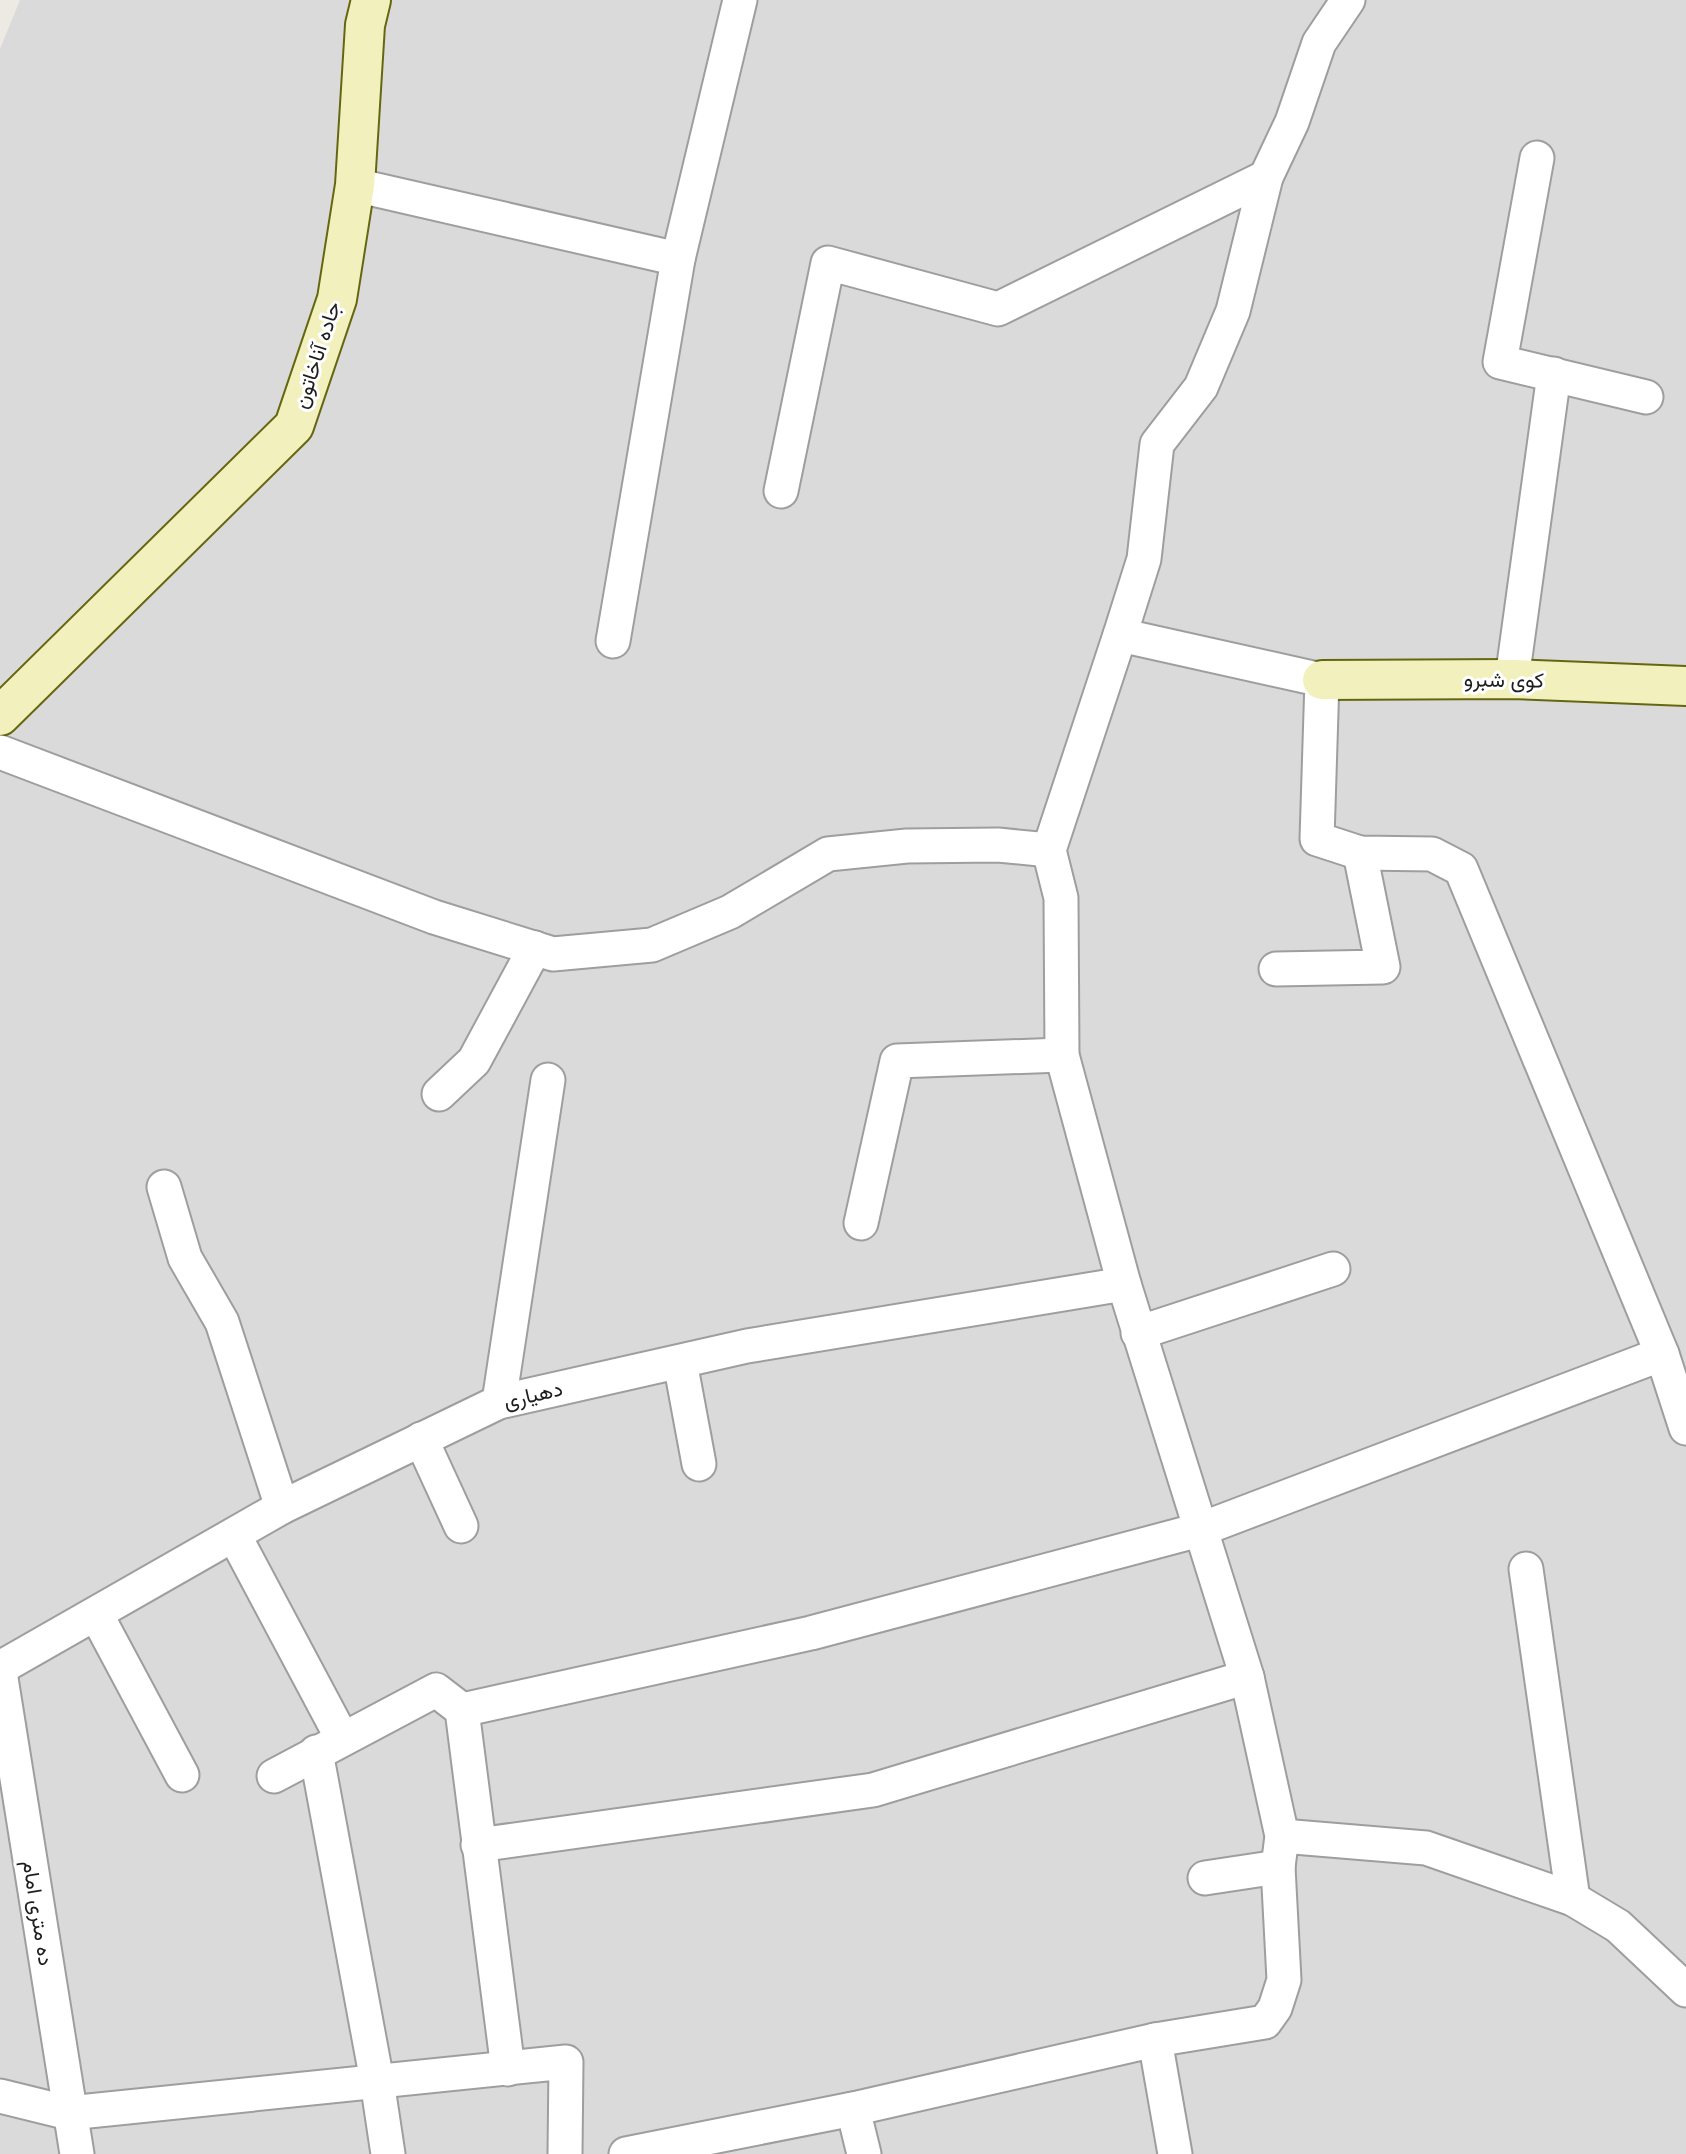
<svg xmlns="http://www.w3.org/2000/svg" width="1686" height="2154" font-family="'DM Sans',Vazirmatn,sans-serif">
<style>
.residential{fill:#dbdada}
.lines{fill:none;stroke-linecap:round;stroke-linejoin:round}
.street-casing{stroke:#9e9e9e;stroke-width:37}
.secondary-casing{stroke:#656710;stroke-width:42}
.street{stroke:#fff;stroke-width:33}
.secondary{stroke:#f2f0bc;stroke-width:38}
.labels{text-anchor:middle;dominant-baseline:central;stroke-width:6;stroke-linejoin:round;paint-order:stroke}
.street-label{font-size:21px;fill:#1d1d1d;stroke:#fff}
</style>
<rect width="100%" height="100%" fill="#ede9e3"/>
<path class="residential" d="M 20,0 L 1686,0 L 1686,2154 L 0,2154 L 0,49 Z"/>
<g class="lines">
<defs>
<g id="street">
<path d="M 1348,0 L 1319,43 L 1292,122 L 1266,177 L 1233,311 L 1201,387 L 1157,444 L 1144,559 L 1120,635 L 1322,680 L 1317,839 L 1360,853 L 1432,854 L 1461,869 L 1662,1354 L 1686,1428"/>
<path d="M 1537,158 L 1500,362 L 1646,397"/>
<path d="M 355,185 L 678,259"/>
<path d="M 781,491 L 828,263 L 998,309 L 1266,177"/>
<path d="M 613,641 L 678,259 L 740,0"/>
<path d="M 1512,679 L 1554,374"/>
<path d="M 0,752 L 434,917 L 553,954 L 652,945 L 730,912 L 828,854 L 907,846 L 998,845 L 1049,850"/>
<path d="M 1276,969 L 1383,967 L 1360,853"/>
<path d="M 439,1094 L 474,1061 L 535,948"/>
<path d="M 164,1187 L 185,1258 L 222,1322 L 282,1507"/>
<path d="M 861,1223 L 897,1061 L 1062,1055"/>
<path d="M 1138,1333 L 1333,1269"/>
<path d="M 680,1362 L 699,1464"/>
<path d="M 499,1402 L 548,1080"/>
<path d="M 421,1439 L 461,1526"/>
<path d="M 234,1535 L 342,1738"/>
<path d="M 1526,1569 L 1573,1899"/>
<path d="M 96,1614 L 182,1775"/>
<path d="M 0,1668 L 282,1507 L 499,1402 L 747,1346 L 1124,1284"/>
<path d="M 0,1672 L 77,2154"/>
<path d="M 462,1710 L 811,1633 L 1199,1530 L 1662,1354"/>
<path d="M 316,1752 L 377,2081 L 388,2154"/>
<path d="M 274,1776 L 436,1690 L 462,1710 L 508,2069"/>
<path d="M 1282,1836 L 1426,1848 L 1573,1899 L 1618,1926 L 1686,1990"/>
<path d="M 478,1845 L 873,1790 L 1247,1677"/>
<path d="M 1205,1878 L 1278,1867"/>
<path d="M 1155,2040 L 1175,2154"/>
<path d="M 0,2096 L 69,2113 L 566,2062 L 565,2154"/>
<path d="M 853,2109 L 864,2154"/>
<path d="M 626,2154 L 853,2109 L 1155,2040 L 1265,2022 L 1275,2008 L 1284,1980 L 1278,1867 L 1282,1836 L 1247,1677 L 1124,1284 L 1062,1055 L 1061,898 L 1049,850 L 1120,635"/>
</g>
<g id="secondary">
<path d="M 1322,680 L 1512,679 L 1686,686"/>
<path d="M 0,716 L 294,426 L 337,299 L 355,185 L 365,25 L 371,0"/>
</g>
</defs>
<use href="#street" class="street-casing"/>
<use href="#secondary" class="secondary-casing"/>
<use href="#street" class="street"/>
<use href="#secondary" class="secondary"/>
</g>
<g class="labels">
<g class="street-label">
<text transform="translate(317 355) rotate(-72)">جاده آناخاتون</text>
<text transform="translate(1504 680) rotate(1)">کوی شبرو</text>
<text transform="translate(533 1395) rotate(-13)">دهیاری</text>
<text transform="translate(38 1913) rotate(81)">ده متری امام</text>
</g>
</g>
</svg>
